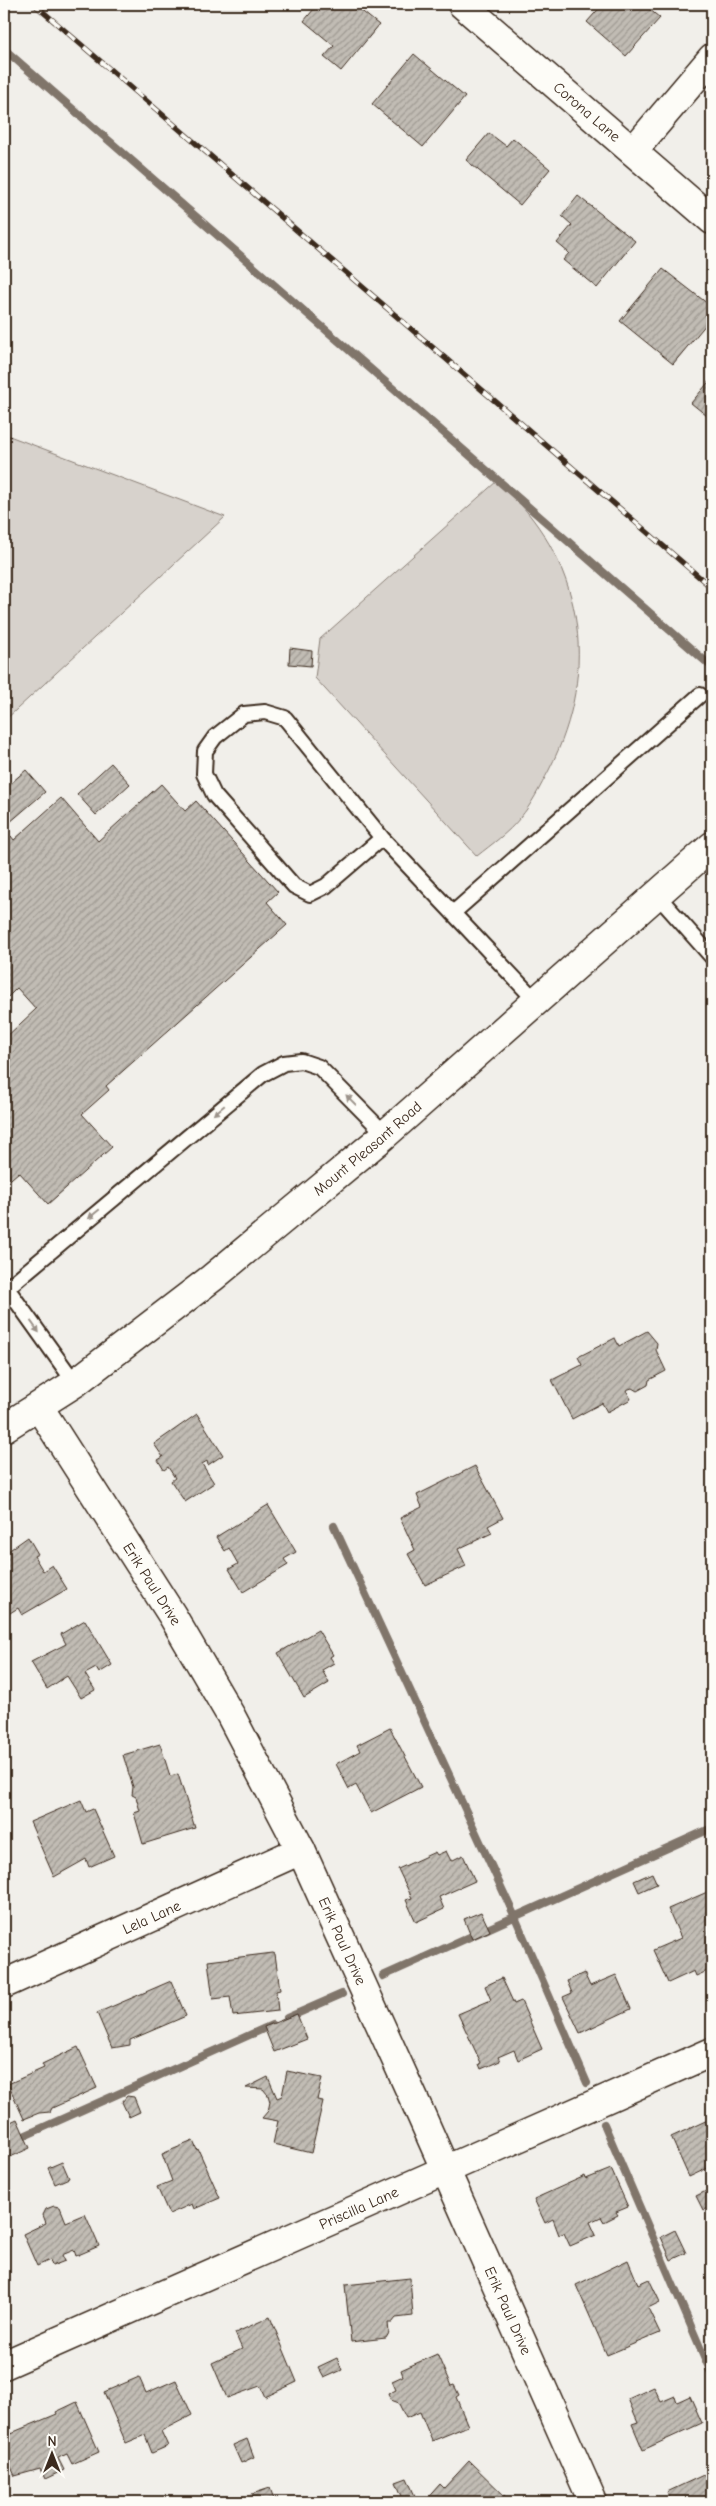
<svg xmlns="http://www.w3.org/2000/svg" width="716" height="2506" font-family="'Comic Neue',sans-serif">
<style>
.green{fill:#d7d2cc;stroke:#897e75}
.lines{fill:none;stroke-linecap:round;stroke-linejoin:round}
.stream{stroke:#80746b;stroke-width:8}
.building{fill:url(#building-hatch);stroke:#3b2a1e}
.lane-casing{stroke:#3b2a1e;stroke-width:18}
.street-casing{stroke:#3b2a1e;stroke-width:31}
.highway-casing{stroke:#3b2a1e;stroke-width:31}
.lane{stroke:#fdfcf7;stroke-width:14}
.street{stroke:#fdfcf7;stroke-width:28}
.highway{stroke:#fdfcf7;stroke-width:28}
.rail-casing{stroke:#3b2a1e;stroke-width:5.5}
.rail{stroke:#fdfcf7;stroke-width:4;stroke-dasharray:11;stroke-linecap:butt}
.oneway{fill:#9c938a}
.labels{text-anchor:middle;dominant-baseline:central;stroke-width:4;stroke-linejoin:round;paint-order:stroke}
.street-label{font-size:15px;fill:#3b2a1e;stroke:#fdfcf7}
</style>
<defs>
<pattern id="building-hatch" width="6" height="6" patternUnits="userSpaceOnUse" patternTransform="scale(1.25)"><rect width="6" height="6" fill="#c1bcb4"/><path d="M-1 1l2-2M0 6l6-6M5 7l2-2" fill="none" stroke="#9e9992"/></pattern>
</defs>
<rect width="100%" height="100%" fill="#f1efea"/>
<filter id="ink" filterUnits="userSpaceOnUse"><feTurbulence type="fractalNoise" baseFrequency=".02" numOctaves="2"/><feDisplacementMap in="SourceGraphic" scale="10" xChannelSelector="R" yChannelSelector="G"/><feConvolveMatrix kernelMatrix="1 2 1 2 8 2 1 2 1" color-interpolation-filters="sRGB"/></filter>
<g filter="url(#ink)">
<g class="green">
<path d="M 4,434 L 225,517 L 4,721 Z"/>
<path d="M 497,481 C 584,557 601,668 549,770 C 540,787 532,804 520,818 C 508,833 492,844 477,856 L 315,678 L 320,639 Z"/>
</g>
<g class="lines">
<g class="stream">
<path d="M 4,49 L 712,667"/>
<path d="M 334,1526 L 515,1917 L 587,2083"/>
<path d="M 383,1976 L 712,1828"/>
<path d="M 287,2018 L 342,1994"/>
<path d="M 604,2124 L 712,2375"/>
<path d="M 4,2145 L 272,2025"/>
</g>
</g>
<g class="building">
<path d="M 318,4 L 353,4 L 379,25 L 341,71 L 324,57 L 334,46 L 304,21 Z"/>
<path d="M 603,4 L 643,4 L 660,18 L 626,56 L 587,22 Z"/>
<path d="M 414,54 L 465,97 L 423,147 L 372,104 Z"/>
<path d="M 489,133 L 506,146 L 513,138 L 550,169 L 520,205 L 466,160 Z"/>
<path d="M 578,196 L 635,241 L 597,288 L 563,260 L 569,253 L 557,243 L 572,225 L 562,216 Z"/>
<path d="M 663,269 L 712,307 L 712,317 L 673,364 L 620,321 Z"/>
<path d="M 712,378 L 712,420 L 691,403 Z"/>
<path d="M 290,648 L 312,651 L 311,666 L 289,664 Z"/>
<path d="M 111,763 L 130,784 L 96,815 L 77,794 Z"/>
<path d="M 26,770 L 45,792 L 9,823 L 4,817 L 4,789 Z"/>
<path d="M 161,784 L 185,811 L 196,801 L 278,892 L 267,902 L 287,925 L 106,1086 L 109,1090 L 82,1114 L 112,1147 L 48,1204 L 19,1172 L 4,1185 L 4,1039 L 36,1009 L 17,988 L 4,1001 L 4,843 L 11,836 L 14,840 L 61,798 L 98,841 Z"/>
<path d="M 647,1331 L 657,1343 L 656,1350 L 666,1371 L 649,1380 L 648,1385 L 637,1391 L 632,1388 L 626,1390 L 631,1399 L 607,1412 L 602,1403 L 572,1419 L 552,1380 L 582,1365 L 578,1357 L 615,1338 L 619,1346 Z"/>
<path d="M 197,1414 L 223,1455 L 208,1465 L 207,1461 L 202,1464 L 214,1483 L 185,1502 L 171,1481 L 175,1478 L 168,1467 L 164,1470 L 158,1460 L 163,1457 L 154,1444 Z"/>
<path d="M 475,1466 L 503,1518 L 488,1526 L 492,1533 L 458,1549 L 466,1566 L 425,1585 L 408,1554 L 415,1550 L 400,1518 L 422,1507 L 417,1495 Z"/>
<path d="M 268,1505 L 296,1552 L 284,1559 L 288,1565 L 243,1592 L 229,1569 L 238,1564 L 229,1548 L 225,1551 L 216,1537 Z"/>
<path d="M 28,1537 L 38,1554 L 34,1556 L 43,1571 L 52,1565 L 67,1589 L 22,1615 L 18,1608 L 5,1616 L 4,1554 Z"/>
<path d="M 85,1620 L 112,1665 L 99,1673 L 96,1668 L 85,1674 L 95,1690 L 81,1698 L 67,1676 L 47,1689 L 31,1662 L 66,1644 L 61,1634 Z"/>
<path d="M 318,1630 L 333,1655 L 330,1657 L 334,1663 L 322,1670 L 329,1683 L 304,1698 L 278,1653 Z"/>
<path d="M 390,1728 L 421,1787 L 371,1813 L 356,1785 L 349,1789 L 336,1764 L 360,1751 L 357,1745 Z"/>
<path d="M 160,1744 L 170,1776 L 178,1774 L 195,1828 L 143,1844 L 134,1813 L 140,1811 L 136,1797 L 132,1795 L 133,1787 L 123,1755 Z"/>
<path d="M 81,1800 L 86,1812 L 93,1809 L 114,1856 L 89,1867 L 86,1859 L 54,1877 L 30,1822 Z"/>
<path d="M 446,1851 L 451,1861 L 463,1855 L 475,1881 L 439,1897 L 444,1909 L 416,1922 L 406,1900 L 412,1898 L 398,1869 L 435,1852 L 437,1855 Z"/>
<path d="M 652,1873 L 657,1884 L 639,1892 L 634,1881 Z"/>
<path d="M 712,1890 L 712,1969 L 696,1976 L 694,1971 L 668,1983 L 653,1950 L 681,1938 L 668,1909 Z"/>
<path d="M 481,1912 L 490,1931 L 472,1939 L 464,1919 Z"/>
<path d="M 273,1953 L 275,1954 L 280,1990 L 276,1991 L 278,2011 L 233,2016 L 230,1997 L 213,1999 L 208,1961 Z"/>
<path d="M 584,1973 L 590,1986 L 616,1975 L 631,2009 L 580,2033 L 563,1997 L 572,1993 L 567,1981 Z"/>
<path d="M 502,1978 L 514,2004 L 521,2001 L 542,2049 L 518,2060 L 514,2050 L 498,2057 L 500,2061 L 481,2069 L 479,2064 L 481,2063 L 458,2014 L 491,2000 L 485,1986 Z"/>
<path d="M 171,1981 L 186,2016 L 130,2040 L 130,2045 L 112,2048 L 97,2013 Z"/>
<path d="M 297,2014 L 307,2039 L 274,2052 L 264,2027 Z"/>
<path d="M 78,2047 L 97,2088 L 52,2108 L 50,2112 L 39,2113 L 24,2119 L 8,2084 L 44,2068 L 42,2064 Z"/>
<path d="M 287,2071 L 322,2078 L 317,2100 L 323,2101 L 311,2153 L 273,2144 L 278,2121 L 262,2118 L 268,2111 L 270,2102 L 268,2095 L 263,2089 L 246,2088 L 268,2077 L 277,2098 L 282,2096 Z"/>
<path d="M 127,2096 L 134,2097 L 140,2112 L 129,2117 L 122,2102 Z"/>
<path d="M 712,2118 L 712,2166 L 689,2177 L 671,2137 Z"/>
<path d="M 17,2119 L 30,2148 L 4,2160 L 4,2125 Z"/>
<path d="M 193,2141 L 197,2150 L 198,2149 L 220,2198 L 194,2209 L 192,2204 L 169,2214 L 157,2187 L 172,2181 L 162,2154 Z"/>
<path d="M 62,2162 L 69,2178 L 55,2184 L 48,2168 Z"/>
<path d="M 611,2169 L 628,2207 L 616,2212 L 618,2215 L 604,2222 L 601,2217 L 590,2222 L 596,2235 L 570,2246 L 564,2233 L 559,2235 L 553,2219 L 545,2223 L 534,2199 L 585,2176 L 586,2179 Z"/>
<path d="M 712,2188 L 712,2206 L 703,2210 L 696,2196 Z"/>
<path d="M 54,2206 L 60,2207 L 66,2222 L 85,2214 L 99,2246 L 76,2256 L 74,2250 L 62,2255 L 65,2261 L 52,2266 L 50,2260 L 37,2266 L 23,2234 L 46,2223 L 43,2215 L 46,2209 Z"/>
<path d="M 675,2230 L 686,2253 L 671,2260 L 661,2237 Z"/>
<path d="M 628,2260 L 638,2284 L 649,2279 L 660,2302 L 648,2308 L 660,2333 L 607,2355 L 576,2285 Z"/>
<path d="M 410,2278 L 413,2316 L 396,2318 L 392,2323 L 388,2323 L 389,2333 L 386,2338 L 351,2342 L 345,2285 Z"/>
<path d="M 270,2317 L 297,2382 L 265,2397 L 260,2386 L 227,2398 L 212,2363 L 242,2349 L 235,2333 Z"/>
<path d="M 437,2354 L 451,2386 L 454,2385 L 459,2395 L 456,2397 L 468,2426 L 432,2441 L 420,2412 L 406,2418 L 399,2404 L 391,2401 L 388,2394 L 396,2390 L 392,2381 L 403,2376 L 401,2370 Z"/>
<path d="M 337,2358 L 342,2370 L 324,2378 L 318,2367 Z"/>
<path d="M 139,2377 L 146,2393 L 176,2380 L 192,2415 L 161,2431 L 168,2446 L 152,2453 L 145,2435 L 126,2443 L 104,2392 Z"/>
<path d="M 654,2387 L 661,2402 L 675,2396 L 677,2402 L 690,2396 L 702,2423 L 643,2450 L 632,2424 L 638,2422 L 628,2399 Z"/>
<path d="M 77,2402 L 99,2452 L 72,2464 L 67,2454 L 58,2458 L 64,2470 L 45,2479 L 40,2469 L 15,2476 L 4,2451 L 4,2436 L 57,2414 L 56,2412 Z"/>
<path d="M 247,2439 L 254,2457 L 241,2463 L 233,2445 Z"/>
<path d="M 469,2461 L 511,2502 L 424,2502 L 440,2484 L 444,2488 Z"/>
<path d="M 712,2471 L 712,2502 L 672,2502 L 667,2492 Z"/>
<path d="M 407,2478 L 415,2496 L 404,2501 L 396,2482 Z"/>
<path d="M 270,2488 L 275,2502 L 255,2502 L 252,2494 Z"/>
</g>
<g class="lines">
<defs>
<g id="lane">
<path d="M 382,838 L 326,886 L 310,894 L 294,886 L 214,795 L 204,774 L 205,751 L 215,737 L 244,714 L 265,712 L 285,718 L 382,838 L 536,1001"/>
<path d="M 657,895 L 712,957"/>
<path d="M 453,913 L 700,695"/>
<path d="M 75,1383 L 7,1288 L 263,1074 L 284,1063 L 301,1061 L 319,1067 L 386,1135"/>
</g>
<g id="street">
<path id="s1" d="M 462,4 L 712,220"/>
<path d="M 633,151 L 712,58"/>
<path id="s2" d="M 39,1407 L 172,1615 L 231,1716 L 301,1850 L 418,2108 L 593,2502"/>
<path id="s3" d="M 4,1984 L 301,1850"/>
<path id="s4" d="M 4,2365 L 712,2052"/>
</g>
<g id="highway">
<path id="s5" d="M 4,1428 L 75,1383 L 212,1278 L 379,1140 L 712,846"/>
</g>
</defs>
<use href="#lane" class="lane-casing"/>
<use href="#street" class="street-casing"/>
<use href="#highway" class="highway-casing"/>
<use href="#lane" class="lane"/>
<use href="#street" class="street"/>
<use href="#highway" class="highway"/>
<defs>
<path id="rail" d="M 34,4 L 712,588"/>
</defs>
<use href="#rail" class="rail-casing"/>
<use href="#rail" class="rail"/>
</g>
<defs><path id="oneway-solid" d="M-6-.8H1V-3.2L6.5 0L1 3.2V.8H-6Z" transform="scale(1.25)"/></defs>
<g class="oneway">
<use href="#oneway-solid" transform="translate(351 1100) rotate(-135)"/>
<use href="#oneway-solid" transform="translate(219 1110) rotate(140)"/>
<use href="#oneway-solid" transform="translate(94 1214) rotate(140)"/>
<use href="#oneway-solid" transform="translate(35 1327) rotate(54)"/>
</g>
</g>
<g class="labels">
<g class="street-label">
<text stroke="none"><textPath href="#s1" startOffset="165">Corona Lane</textPath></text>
<text stroke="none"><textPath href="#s5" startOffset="459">Mount Pleasant Road</textPath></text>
<text stroke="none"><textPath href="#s2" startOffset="210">Erik Paul Drive</textPath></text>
<text stroke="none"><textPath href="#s3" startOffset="162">Lela Lane</textPath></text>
<text stroke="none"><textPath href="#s2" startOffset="615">Erik Paul Drive</textPath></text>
<text stroke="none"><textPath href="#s4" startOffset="388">Priscilla Lane</textPath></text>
<text stroke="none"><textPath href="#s2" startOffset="1020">Erik Paul Drive</textPath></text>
</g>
</g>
<rect width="716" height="2506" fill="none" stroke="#fdfcf7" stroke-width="20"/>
<rect x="10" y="10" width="696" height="2486" fill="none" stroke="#3b2a1e" stroke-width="2" filter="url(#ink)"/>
<g transform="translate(52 2454)" stroke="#fdfcf7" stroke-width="4" paint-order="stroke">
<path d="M0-4L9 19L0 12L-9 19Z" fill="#3b2a1e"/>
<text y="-8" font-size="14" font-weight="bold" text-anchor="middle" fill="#3b2a1e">N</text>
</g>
</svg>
